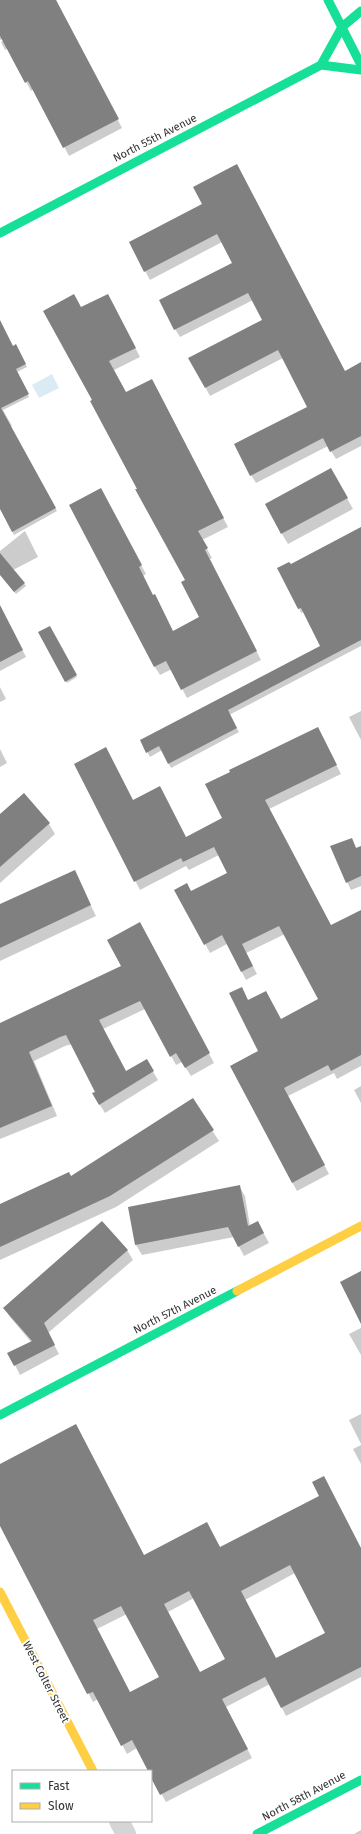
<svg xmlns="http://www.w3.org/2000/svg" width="361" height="1834" font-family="'Fira Sans',sans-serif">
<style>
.water{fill:#dbebf3}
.shadow{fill:#0003;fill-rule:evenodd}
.building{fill:#808080;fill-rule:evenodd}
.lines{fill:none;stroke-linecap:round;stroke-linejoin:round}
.street{stroke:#d5d5d5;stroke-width:20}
.fast{stroke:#16e098;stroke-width:9}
.slow{stroke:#ffcf43;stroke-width:9}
.labels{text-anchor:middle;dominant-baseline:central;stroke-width:4;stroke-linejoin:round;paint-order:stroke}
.street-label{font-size:11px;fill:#313131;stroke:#fff}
</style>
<rect width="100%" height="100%" fill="#fff"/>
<path class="water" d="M 52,374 L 59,388 L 39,398 L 32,385 Z"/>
<g class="shadow">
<path d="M 0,0 L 56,0 L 122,128 L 69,156 L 34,89 L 31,91 L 8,48 L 5,50 L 1,42 L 7,39 L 6,37 L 0,40 Z"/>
<path d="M 203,204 L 345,372 L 361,367 L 361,446 L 336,459 L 328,446 L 256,483 L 251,475 L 308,407 L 283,358 L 210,396 L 190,358 L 263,320 L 253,300 L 180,337 L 175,329 L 234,263 L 222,242 L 150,280 L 130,243 Z"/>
<path d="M 113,304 L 140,357 L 114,370 L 126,393 L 157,389 L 228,527 L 202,540 L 212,558 L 210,559 L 261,660 L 187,698 L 172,669 L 160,675 L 155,667 L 105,498 L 146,574 L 143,576 L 153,597 L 173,632 L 201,617 L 186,580 L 93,401 L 81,309 Z"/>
<path d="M 0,334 L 13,347 L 16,346 L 27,367 L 17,372 L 29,397 L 3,410 L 12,426 L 10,427 L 57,511 L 14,535 L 0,506 Z"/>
<path d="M 337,480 L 353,509 L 288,544 L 282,534 Z"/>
<path d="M 361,528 L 361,646 L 229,715 L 239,732 L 171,768 L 162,750 L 150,757 L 141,741 L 321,647 L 304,612 L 301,613 L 299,608 L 290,565 Z"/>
<path d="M 25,531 L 38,557 L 13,570 L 26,586 L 16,594 L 0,574 L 0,551 Z"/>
<path d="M 0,624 L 11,627 L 26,657 L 0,671 Z"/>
<path d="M 50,627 L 77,677 L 67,683 L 39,633 Z"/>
<path d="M 0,687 L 6,699 L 0,702 Z"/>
<path d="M 361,711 L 361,740 L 349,717 Z"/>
<path d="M 322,737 L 341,774 L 269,809 L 331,927 L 361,911 L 361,1066 L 337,1079 L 334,1073 L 288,1096 L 329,1174 L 297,1191 L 292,1182 L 248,1001 L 281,1020 L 319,1000 L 285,934 L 246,953 L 257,974 L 246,980 L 227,944 L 210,953 L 176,890 L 191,892 L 228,873 L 219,855 L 189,870 L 186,866 L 140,890 L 75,764 L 133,801 L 186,838 L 224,819 Z"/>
<path d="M 0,749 L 7,763 L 0,767 Z"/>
<path d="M 24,795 L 49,824 L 55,834 L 0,883 L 0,815 Z"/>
<path d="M 351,839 L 357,849 L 361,848 L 361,886 L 351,890 L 347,882 Z"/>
<path d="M 74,871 L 96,916 L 0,961 L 0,905 Z"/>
<path d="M 145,933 L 214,1063 L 191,1076 L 182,1062 L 176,1065 L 145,1009 L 103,1029 L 126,1073 L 146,1060 L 158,1080 L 105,1113 L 93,1094 L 96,1092 L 72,1044 L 65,1046 L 34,1061 L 57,1116 L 0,1139 L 0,1024 L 122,966 Z"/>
<path d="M 361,1086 L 361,1103 L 354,1090 Z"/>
<path d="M 192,1099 L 219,1141 L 116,1207 L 0,1260 L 0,1205 L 71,1177 Z"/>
<path d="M 239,1186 L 245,1196 L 250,1226 L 263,1232 L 269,1243 L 244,1256 L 234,1237 L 142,1255 L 136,1245 L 129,1208 Z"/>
<path d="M 127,1250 L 133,1260 L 48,1333 L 59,1354 L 20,1375 L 15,1365 L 31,1342 L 10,1317 L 4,1308 Z"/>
<path d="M 361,1328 L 361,1355 L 349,1334 Z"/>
<path d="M 361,1414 L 361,1444 L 349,1420 Z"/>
<path d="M 361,1445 L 361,1464 L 353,1449 Z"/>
<path d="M 0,1465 L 144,1556 L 220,1548 L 361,1549 L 361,1677 L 286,1716 L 270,1684 L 226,1707 L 252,1758 L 166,1802 L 151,1775 L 151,1771 L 149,1771 L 137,1748 L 127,1754 L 98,1699 L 93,1702 L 3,1530 L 0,1506 ZM 295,1573 L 327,1633 L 276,1660 L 245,1600 ZM 194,1598 L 226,1659 L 200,1673 L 168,1612 ZM 127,1614 L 160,1678 L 130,1694 L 97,1629 Z"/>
<path d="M 361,1830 L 361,1834 L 354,1834 Z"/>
</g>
<g class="building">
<path d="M 0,0 L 56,0 L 119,119 L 63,148 L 28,81 L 25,83 L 0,36 Z"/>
<path d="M 237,164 L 345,371 L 361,362 L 361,436 L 330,452 L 323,438 L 250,476 L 234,444 L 307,407 L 278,350 L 205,388 L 188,358 L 262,320 L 248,293 L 174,330 L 159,300 L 232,263 L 217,234 L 144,272 L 129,242 L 202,204 L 193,187 Z"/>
<path d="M 74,294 L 81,307 L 108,294 L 136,348 L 109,361 L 126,392 L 152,379 L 224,518 L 198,531 L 208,548 L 205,550 L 257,651 L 181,690 L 166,661 L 154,667 L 69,505 L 101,488 L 142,565 L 139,567 L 153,595 L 155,594 L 173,631 L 199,617 L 181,582 L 185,580 L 135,489 L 137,489 L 90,401 L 92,400 L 43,311 Z"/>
<path d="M 0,320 L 13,346 L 16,344 L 26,364 L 16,369 L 29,394 L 1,408 L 56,508 L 12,532 L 0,509 Z"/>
<path d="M 331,468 L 348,498 L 281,534 L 265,504 Z"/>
<path d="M 361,527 L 361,640 L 228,710 L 237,728 L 168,764 L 159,746 L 146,753 L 140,740 L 320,646 L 301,608 L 298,609 L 277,568 L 289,562 L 291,564 Z"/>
<path d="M 0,553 L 25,583 L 14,592 L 0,575 Z"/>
<path d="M 0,605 L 23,650 L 0,662 Z"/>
<path d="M 50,626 L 77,675 L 65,682 L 38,632 Z"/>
<path d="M 318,727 L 337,765 L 265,800 L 331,925 L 361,910 L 361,1055 L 331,1071 L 328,1065 L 284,1088 L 325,1165 L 292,1183 L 230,1066 L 258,1051 L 229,993 L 242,987 L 248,1000 L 266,991 L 281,1019 L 318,999 L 279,926 L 242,944 L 253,966 L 241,972 L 222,935 L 204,945 L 174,890 L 187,883 L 191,891 L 227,873 L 214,847 L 183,862 L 181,858 L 134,882 L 74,764 L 106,747 L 133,800 L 160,786 L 186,837 L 222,818 L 205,784 L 230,772 L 229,770 Z"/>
<path d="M 24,793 L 50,823 L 0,867 L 0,814 Z"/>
<path d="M 352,838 L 356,848 L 361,846 L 361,876 L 346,883 L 330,846 Z"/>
<path d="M 75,870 L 91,905 L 0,948 L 0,904 Z"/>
<path d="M 140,922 L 210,1053 L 185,1068 L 176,1053 L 170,1057 L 140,1001 L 99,1020 L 126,1071 L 147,1059 L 154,1071 L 99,1105 L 92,1093 L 95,1092 L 66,1035 L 60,1037 L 29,1052 L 52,1106 L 0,1128 L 0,1023 L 121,966 L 107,940 Z"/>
<path d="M 193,1098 L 214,1130 L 110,1196 L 0,1247 L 0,1204 L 69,1172 L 71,1176 Z"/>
<path d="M 240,1185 L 248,1226 L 258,1221 L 264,1233 L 238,1247 L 228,1227 L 135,1245 L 128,1207 Z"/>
<path d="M 102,1221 L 128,1250 L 44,1323 L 55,1345 L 14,1366 L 7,1353 L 32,1341 L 3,1308 Z"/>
<path d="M 361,1271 L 361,1324 L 340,1282 Z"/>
<path d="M 76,1424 L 144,1555 L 207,1522 L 220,1547 L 319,1496 L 312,1482 L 324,1476 L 361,1548 L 361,1667 L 281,1708 L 265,1677 L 222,1699 L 248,1749 L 160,1795 L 151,1778 L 151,1771 L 148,1771 L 132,1740 L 121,1746 L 93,1692 L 87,1694 L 0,1526 L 0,1464 ZM 290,1565 L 325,1633 L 276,1658 L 241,1591 ZM 189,1591 L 225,1659 L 200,1672 L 164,1604 ZM 121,1606 L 159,1677 L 130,1692 L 93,1620 Z"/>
</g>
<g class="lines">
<path class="street" d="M 119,1821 L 126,1834"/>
<g class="fast">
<path d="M 328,0 L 361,65"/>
<path d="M 321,65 L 361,70"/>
<path d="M 0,233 L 321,65 L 342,27 L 361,11"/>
<path d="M 0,1415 L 237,1291"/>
<path d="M 257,1834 L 361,1780"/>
</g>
<g class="slow">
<path d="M 237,1291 L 361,1226"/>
<path d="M 0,1592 L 93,1771"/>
</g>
</g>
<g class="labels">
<g class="street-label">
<text transform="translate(155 138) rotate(-27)">North 55th Avenue</text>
<text transform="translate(175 1310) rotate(-27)">North 57th Avenue</text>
<text transform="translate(46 1682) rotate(63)">West Colter Street</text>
<text transform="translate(304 1796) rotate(-28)">North 58th Avenue</text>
</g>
</g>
<rect x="12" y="1770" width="140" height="52" fill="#ffffff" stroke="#adadad"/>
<rect x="20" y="1783" width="20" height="6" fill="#16e098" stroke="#adadad"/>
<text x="48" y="1790" font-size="12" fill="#313131">Fast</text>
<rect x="20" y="1803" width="20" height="6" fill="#ffcf43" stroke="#adadad"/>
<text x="48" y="1810" font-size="12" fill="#313131">Slow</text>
</svg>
